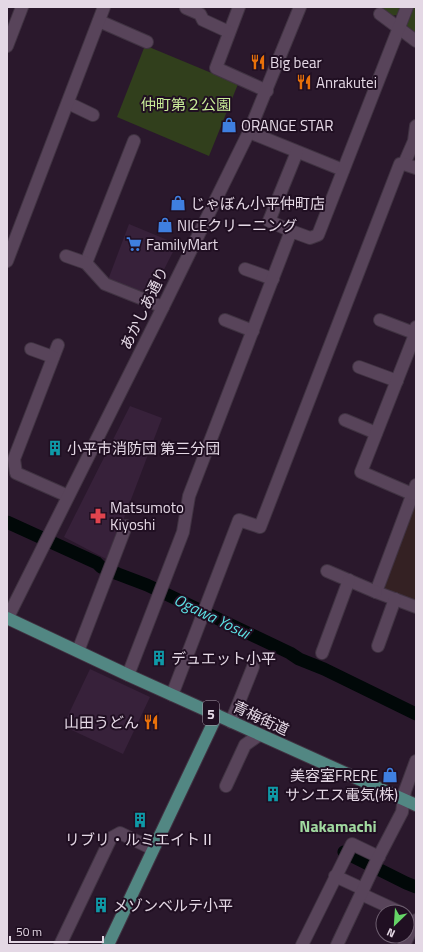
<svg xmlns="http://www.w3.org/2000/svg" width="423" height="952" font-family="'Titillium Web','Noto Sans JP',sans-serif">
<style>
.built{fill:#37213a}
.education{fill:#342123}
.green{fill:#313f1c}
.lines{fill:none;stroke-linecap:round;stroke-linejoin:round}
.canal{stroke:#010808;stroke-width:13}
.minor-casing{stroke:#403342;stroke-width:14}
.major-casing{stroke:#403342;stroke-width:14}
.minor{stroke:#58445a;stroke-width:12}
.major{stroke:#528783;stroke-width:12}
.labels{text-anchor:middle;dominant-baseline:central;stroke-width:4;stroke-linejoin:round;paint-order:stroke}
.shield{fill:#200f22;stroke:#a99caa;stroke-width:1}
.shield-label{font-size:14px;font-weight:bold;fill:#e4d8e5}
.poi-label{font-size:15px;fill:#e4d8e5;stroke:#200f22;text-anchor:start}
.park-label{font-size:15px;fill:#c8ec98;stroke:#200f22}
.street-label{font-size:15px;fill:#e4d8e5;stroke:#200f22}
.water-label{font-size:16px;font-style:italic;fill:#5ce2e5;stroke:#200f22}
.neighbourhood-label{font-size:16px;font-weight:bold;fill:#a1daa0;stroke:#200f22}
</style>
<rect width="100%" height="100%" fill="#2a182c"/>
<g class="built">
<path d="M 129,224 L 177,244 L 150,297 L 108,280 Z"/>
<path d="M 130,406 L 162,418 L 108,560 L 64,537 Z"/>
<path d="M 90,669 L 150,697 L 123,754 L 63,726 Z"/>
</g>
<path class="education" d="M 416,500 L 416,602 L 384,590 Z"/>
<g class="green">
<path d="M 380,7 L 400,7 L 397,15 L 391,16 Z"/>
<path d="M 410,7 L 416,7 L 416,34 L 406,27 Z"/>
<path d="M 149,47 L 238,84 L 209,156 L 117,117 L 144,48 Z"/>
</g>
<g class="lines">
<g class="canal">
<path d="M 7,522 L 97,563 L 101,567 L 118,574 L 147,585 L 290,653 L 299,659 L 324,669 L 416,714"/>
<path d="M 344,852 L 406,883 L 416,887"/>
</g>
<defs>
<g id="minor">
<path d="M 239,7 L 216,68 L 267,91"/>
<path d="M 186,8 L 200,14 L 203,20 L 229,32"/>
<path d="M 380,14 L 416,41"/>
<path d="M 99,21 L 147,42"/>
<path d="M 7,46 L 22,7"/>
<path d="M 68,103 L 93,115"/>
<path d="M 249,132 L 343,170"/>
<path d="M 134,141 L 86,263 L 105,284 L 163,307"/>
<path d="M 404,164 L 414,141 L 416,126"/>
<path d="M 291,231 L 269,221 L 297,152"/>
<path d="M 66,256 L 86,263"/>
<path d="M 7,261 L 104,7"/>
<path d="M 245,269 L 273,279"/>
<path d="M 225,320 L 253,331"/>
<path d="M 380,320 L 414,333"/>
<path d="M 58,345 L 14,459 L 16,473 L 68,496"/>
<path d="M 31,349 L 53,357"/>
<path d="M 359,367 L 397,381"/>
<path d="M 345,420 L 376,433"/>
<path d="M 416,485 L 376,592 L 416,607"/>
<path d="M 412,494 L 361,472 L 414,337 L 414,333 L 416,327"/>
<path d="M 327,571 L 376,592"/>
<path d="M 7,619 L 163,307 L 249,132 L 300,7"/>
<path d="M 378,646 L 395,599"/>
<path d="M 78,651 L 126,526"/>
<path d="M 322,653 L 349,580"/>
<path d="M 128,675 L 183,532 L 189,496 L 291,231 L 310,238 L 318,235 L 407,7"/>
<path d="M 172,695 L 239,520 L 260,527 L 400,164 L 404,164 L 416,168"/>
<path d="M 231,722 L 253,667"/>
<path d="M 226,786 L 245,745 L 259,735"/>
<path d="M 335,876 L 363,889"/>
<path d="M 361,894 L 400,912"/>
<path d="M 60,945 L 111,838 L 120,833 L 153,849"/>
<path d="M 302,945 L 352,844 L 379,857"/>
<path d="M 337,945 L 377,860 L 402,812 L 405,791 L 416,761"/>
<path d="M 404,945 L 416,920"/>
</g>
<g id="major">
<path d="M 7,618 L 128,675 L 416,805"/>
<path d="M 108,945 L 217,715"/>
</g>
</defs>
<use href="#minor" class="minor-casing"/>
<use href="#major" class="major-casing"/>
<use href="#minor" class="minor"/>
<use href="#major" class="major"/>
</g>
<defs>
<symbol id="restaurant-bare" viewBox="-9 -9 18 18"><path d="M-5-6h1v4h1v-4h1v4h1v-4h1v5L-1.5 .5V6h-2V.5L-5-1ZM5-6V6H3V1.5H1.5Q1.5-4 5-6Z" fill="#e8710a" stroke="#200f22" stroke-width="2.5" paint-order="stroke"/></symbol>
<symbol id="shop-bare" viewBox="-9 -9 18 18"><path d="M-5-2.5h2.3a2.7 3.5 0 0 1 5.4 0H5L5.5 6h-11ZM-1.5-2.5h3a1.5 2.3 0 0 0-3 0Z" fill="#3f7fe0" stroke="#200f22" stroke-width="2.5" paint-order="stroke"/></symbol>
<symbol id="supermarket-bare" viewBox="-9 -9 18 18"><path d="M-6-5.5h2.5l.6 2H6L4.5 2H-2.5L-4.4-4H-6ZM-1.5 3.2a1.3 1.3 0 1 0 .1 0ZM3 3.2a1.3 1.3 0 1 0 .1 0Z" fill="#3f7fe0" stroke="#200f22" stroke-width="2.5" paint-order="stroke"/></symbol>
<symbol id="building-bare" viewBox="-9 -9 18 18"><path d="M-4-6H4V6H1V3H-1V6H-4ZM-2.5-4.3h1.7v1.8h-1.7ZM.8-4.3h1.7v1.8H.8ZM-2.5-1h1.7V.8h-1.7ZM.8-1h1.7V.8H.8Z" fill="#0f9aa8" stroke="#200f22" stroke-width="2.5" paint-order="stroke"/></symbol>
<symbol id="pharmacy-bare" viewBox="-9 -9 18 18"><path d="M-2-6h4v4h4v4h-4v4h-4v-4h-4v-4h4Z" fill="#e0444e" stroke="#200f22" stroke-width="2.5" paint-order="stroke"/></symbol>
</defs>
<g fill-rule="evenodd">
<use href="#restaurant-bare" x="247" y="51" width="22" height="22"/>
<use href="#restaurant-bare" x="293" y="71" width="22" height="22"/>
<use href="#shop-bare" x="218" y="114" width="22" height="22"/>
<use href="#shop-bare" x="167" y="192" width="22" height="22"/>
<use href="#shop-bare" x="154" y="214" width="22" height="22"/>
<use href="#supermarket-bare" x="123" y="233" width="22" height="22"/>
<use href="#building-bare" x="44" y="437" width="22" height="22"/>
<use href="#pharmacy-bare" x="87" y="505" width="22" height="22"/>
<use href="#building-bare" x="148" y="647" width="22" height="22"/>
<use href="#restaurant-bare" x="140" y="711" width="22" height="22"/>
<use href="#shop-bare" x="379" y="764" width="22" height="22"/>
<use href="#building-bare" x="262" y="783" width="22" height="22"/>
<use href="#building-bare" x="129" y="809" width="22" height="22"/>
<use href="#building-bare" x="90" y="894" width="22" height="22"/>
</g>
<g class="labels">
<rect class="shield" x="203" y="701" width="16" height="24" rx="3"/>
<g class="shield-label">
<text x="211" y="713">5</text>
</g>
<g class="poi-label">
<text x="270" y="62">Big bear</text>
<text x="316" y="82">Anrakutei</text>
<text x="241" y="125">ORANGE STAR</text>
<text x="190" y="203">じゃぼん小平仲町店</text>
<text x="177" y="225">NICEクリーニング</text>
<text x="146" y="244">FamilyMart</text>
<text x="67" y="448">小平市消防団 第三分団</text>
<text x="110" y="507">Matsumoto<tspan x="110" dy="17">Kiyoshi</tspan></text>
<text x="171" y="658">デュエット小平</text>
<text x="139" y="722" text-anchor="end">山田うどん</text>
<text x="378" y="775" text-anchor="end">美容室FRERE</text>
<text x="285" y="794">サンエス電気(株)</text>
<text x="140" y="839" text-anchor="middle">リブリ・ルミエイトⅡ</text>
<text x="113" y="905">メゾンベルテ小平</text>
</g>
<g class="park-label">
<text x="186" y="104">仲町第２公園</text>
</g>
<g class="street-label">
<text transform="translate(144 308) rotate(-64)">あかしあ通り</text>
<text transform="translate(261 718) rotate(25)">青梅街道</text>
</g>
<g class="water-label">
<text transform="translate(212 616) rotate(26)">Ogawa Yosui</text>
</g>
<g class="neighbourhood-label">
<text x="338" y="826">Nakamachi</text>
</g>
</g>
<rect width="423" height="952" fill="none" stroke="#e4d8e5" stroke-width="16"/>
<g transform="translate(395 924) rotate(205)"><circle r="19" fill="#200f22" stroke="#6e5f70"/>
<path d="M0-3L7 15L0 10L-7 15Z" fill="#65d467"/>
<text y="-6" font-size="11" font-weight="bold" text-anchor="middle" fill="#e4d8e5">N</text>
</g>
<path d="M10 936v6h93v-6" fill="none" stroke="#e4d8e5" stroke-width="2"/>
<text x="16" y="936" font-size="12" fill="#e4d8e5" stroke="#200f22" stroke-width="3" paint-order="stroke">50 m</text>
</svg>
